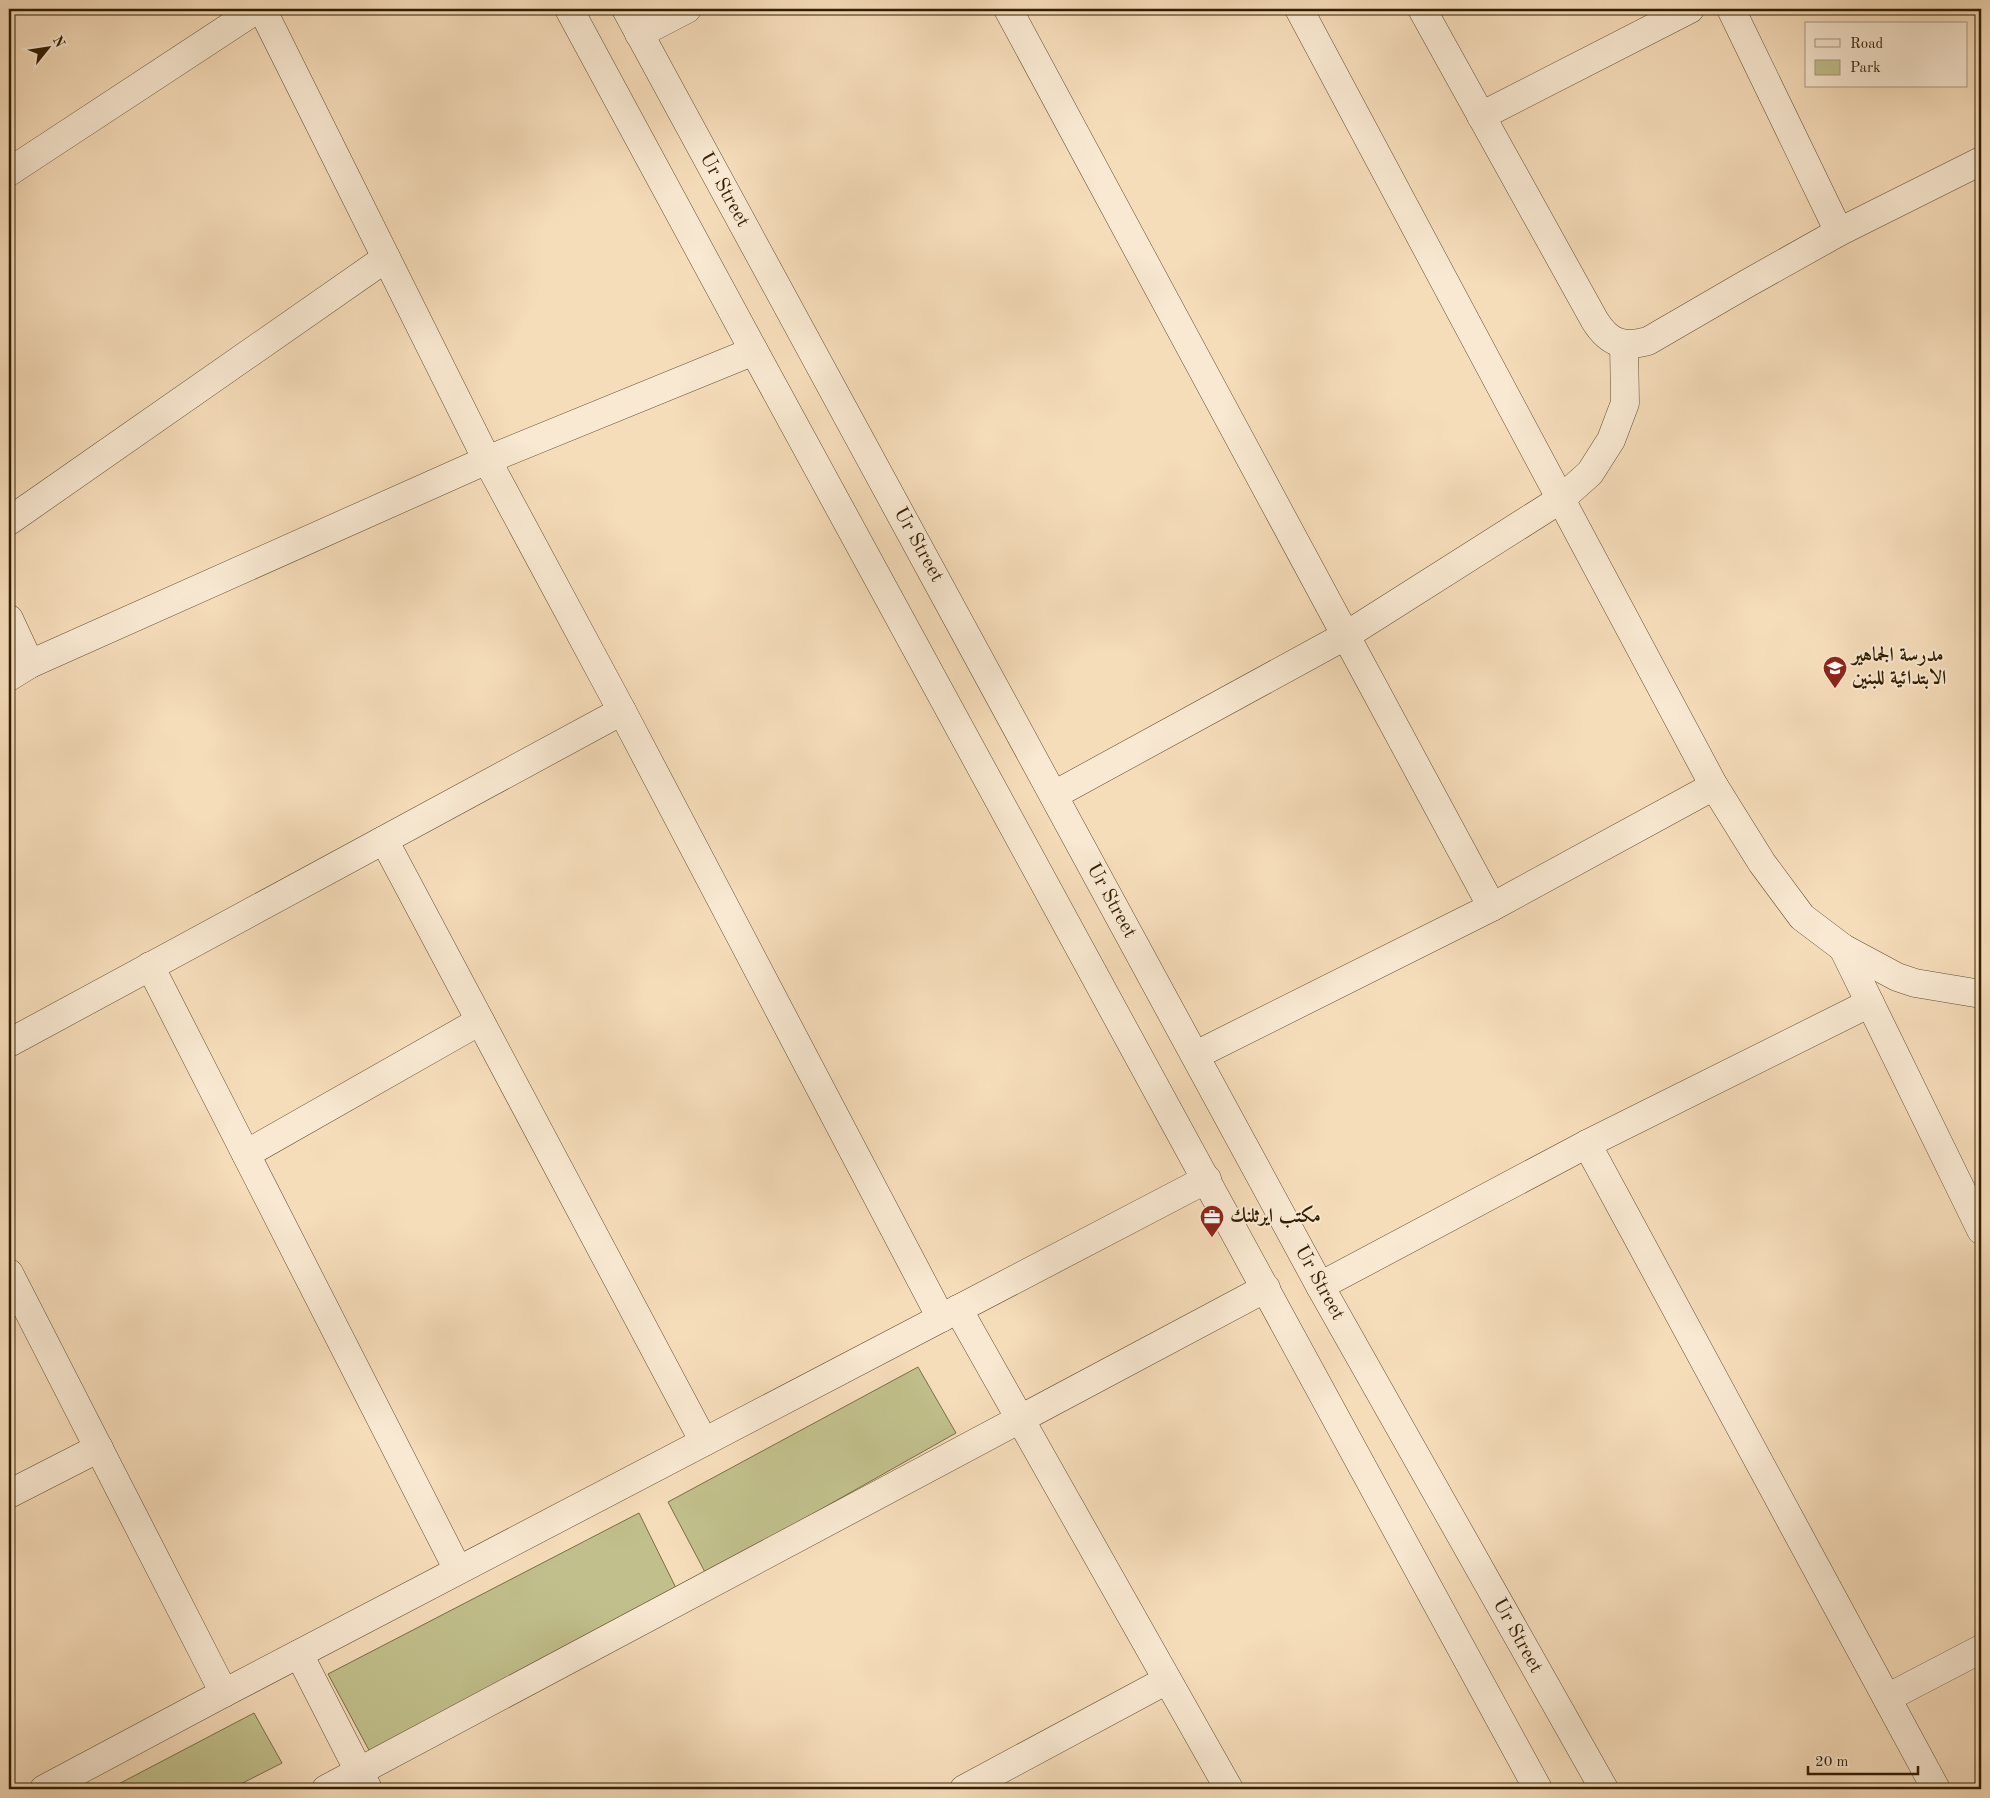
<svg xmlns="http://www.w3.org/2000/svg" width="1990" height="1798" font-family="'Old Standard TT',Amiri,serif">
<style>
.green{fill:#c1c08c;stroke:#796e47}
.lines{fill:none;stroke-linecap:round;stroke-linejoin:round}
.minor-casing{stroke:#624d30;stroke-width:29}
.tertiary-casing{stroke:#624d30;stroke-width:29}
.minor{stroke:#f9e9d2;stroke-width:28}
.tertiary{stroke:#f9e9d2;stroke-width:28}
.labels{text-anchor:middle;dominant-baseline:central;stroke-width:4;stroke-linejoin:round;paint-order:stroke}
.street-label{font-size:20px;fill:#311d02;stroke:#f9e9d2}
.poi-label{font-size:20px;font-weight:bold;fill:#311d02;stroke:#f9e9d2;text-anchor:start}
</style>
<rect width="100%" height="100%" fill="#f6ddba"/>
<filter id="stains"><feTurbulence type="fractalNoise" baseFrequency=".004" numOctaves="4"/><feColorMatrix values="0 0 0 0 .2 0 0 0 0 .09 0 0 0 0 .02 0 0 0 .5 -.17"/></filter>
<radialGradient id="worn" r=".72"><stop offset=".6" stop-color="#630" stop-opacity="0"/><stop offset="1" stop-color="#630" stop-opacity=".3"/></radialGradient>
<g class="green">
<path d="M 918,1367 L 956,1433 L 706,1574 L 668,1502 Z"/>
<path d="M 639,1513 L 676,1588 L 370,1752 L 328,1674 Z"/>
<path d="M 254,1713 L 282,1763 L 231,1789 L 109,1789 Z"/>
</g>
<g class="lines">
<defs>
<g id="minor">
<path d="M 262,9 L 487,460 L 622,711 L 941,1318"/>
<path d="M 1008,9 L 1492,907"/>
<path d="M 1299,9 L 1714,786 L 1762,863 L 1802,917 L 1843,948 L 1897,977 L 1915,983 L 1981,994"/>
<path d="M 1422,9 L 1595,321 C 1609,343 1623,348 1648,341 L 1748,283 L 1839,232 L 1981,161"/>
<path d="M 1731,9 L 1839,232"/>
<path d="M 639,34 L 687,9"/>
<path d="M 1481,116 L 1690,9"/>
<path d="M 9,172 L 257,9"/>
<path d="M 9,521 L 386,258"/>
<path d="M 9,619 L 30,664"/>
<path d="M 9,677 L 30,664 L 487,460 L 754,351"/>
<path d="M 1054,795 L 1345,636 L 1561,499 L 1590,473 L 1611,440 L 1625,403 L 1624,344"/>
<path d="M 384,840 L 704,1442"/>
<path d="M 1843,948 L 1981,1230"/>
<path d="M 150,966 L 458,1570"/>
<path d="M 9,1043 L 622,711"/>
<path d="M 1196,1055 L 1492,907 L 1714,786"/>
<path d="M 1587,1144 L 1936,1789"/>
<path d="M 246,1154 L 480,1021"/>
<path d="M 9,1273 L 224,1693"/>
<path d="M 1320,1286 L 1587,1144 L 1870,1003"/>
<path d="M 958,1309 L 1229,1789"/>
<path d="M 9,1494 L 99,1448"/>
<path d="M 299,1654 L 368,1789"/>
<path d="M 1887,1698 L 1981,1649"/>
<path d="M 44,1789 L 224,1693 L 1207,1179"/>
<path d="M 326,1789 L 1266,1288"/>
<path d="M 964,1789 L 1167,1680"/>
</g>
<g id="tertiary">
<path d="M 569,9 L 754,351 L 1538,1789"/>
<path d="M 626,9 L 1320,1286 L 1604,1789"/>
</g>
</defs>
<use href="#minor" class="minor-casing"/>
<use href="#tertiary" class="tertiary-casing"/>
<use href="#minor" class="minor"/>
<use href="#tertiary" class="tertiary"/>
</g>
<defs>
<symbol id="school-pin" viewBox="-11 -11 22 30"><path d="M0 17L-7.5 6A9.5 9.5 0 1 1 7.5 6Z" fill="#8f2418" stroke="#f9e9d2"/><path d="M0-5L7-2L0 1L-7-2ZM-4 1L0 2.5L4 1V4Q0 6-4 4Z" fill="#fff"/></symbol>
<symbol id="office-pin" viewBox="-11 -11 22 30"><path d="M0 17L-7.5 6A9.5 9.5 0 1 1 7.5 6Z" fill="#8f2418" stroke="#f9e9d2"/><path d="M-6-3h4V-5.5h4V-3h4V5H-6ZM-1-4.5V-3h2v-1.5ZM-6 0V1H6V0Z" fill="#fff"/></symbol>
</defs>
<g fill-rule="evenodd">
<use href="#school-pin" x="1821" y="654" width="28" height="38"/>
<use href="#office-pin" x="1198" y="1203" width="28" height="38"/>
</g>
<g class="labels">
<g class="street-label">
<text transform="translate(724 190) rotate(61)">Ur Street</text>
<text transform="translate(918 545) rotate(61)">Ur Street</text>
<text transform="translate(1111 901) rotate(61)">Ur Street</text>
<text transform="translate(1319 1283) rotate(61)">Ur Street</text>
<text transform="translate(1517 1636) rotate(61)">Ur Street</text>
</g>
<g class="poi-label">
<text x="1852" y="656">مدرسة الجماهير<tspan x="1852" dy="23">الابتدائية للبنين</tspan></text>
<text x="1230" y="1217">مكتب ايرثلنك</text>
</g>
</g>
<rect width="1990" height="1798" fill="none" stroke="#f6ddba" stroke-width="30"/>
<rect x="10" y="10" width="1970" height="1778" fill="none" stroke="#311d02" stroke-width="2.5"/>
<rect x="15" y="15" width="1960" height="1768" fill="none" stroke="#311d02"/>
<rect x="1805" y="22" width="162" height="65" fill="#f9e9d2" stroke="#a9977f"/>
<rect x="1815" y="39" width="25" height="8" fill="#f9e9d2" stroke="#a9977f"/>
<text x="1850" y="48" font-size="15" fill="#311d02">Road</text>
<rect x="1815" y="60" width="25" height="15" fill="#c1c08c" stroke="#a9977f"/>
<text x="1850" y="72" font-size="15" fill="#311d02">Park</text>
<g transform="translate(48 48) rotate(60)" stroke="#f9e9d2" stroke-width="4" paint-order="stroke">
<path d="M0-4L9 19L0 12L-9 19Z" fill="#311d02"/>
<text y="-8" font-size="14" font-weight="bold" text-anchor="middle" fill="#311d02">N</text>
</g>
<path d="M1808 1766v8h110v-8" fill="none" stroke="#311d02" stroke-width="2.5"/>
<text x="1815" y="1766" font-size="15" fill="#311d02" stroke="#f9e9d2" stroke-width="4" paint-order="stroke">20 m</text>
<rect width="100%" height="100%" filter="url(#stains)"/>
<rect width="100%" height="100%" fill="url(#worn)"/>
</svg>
